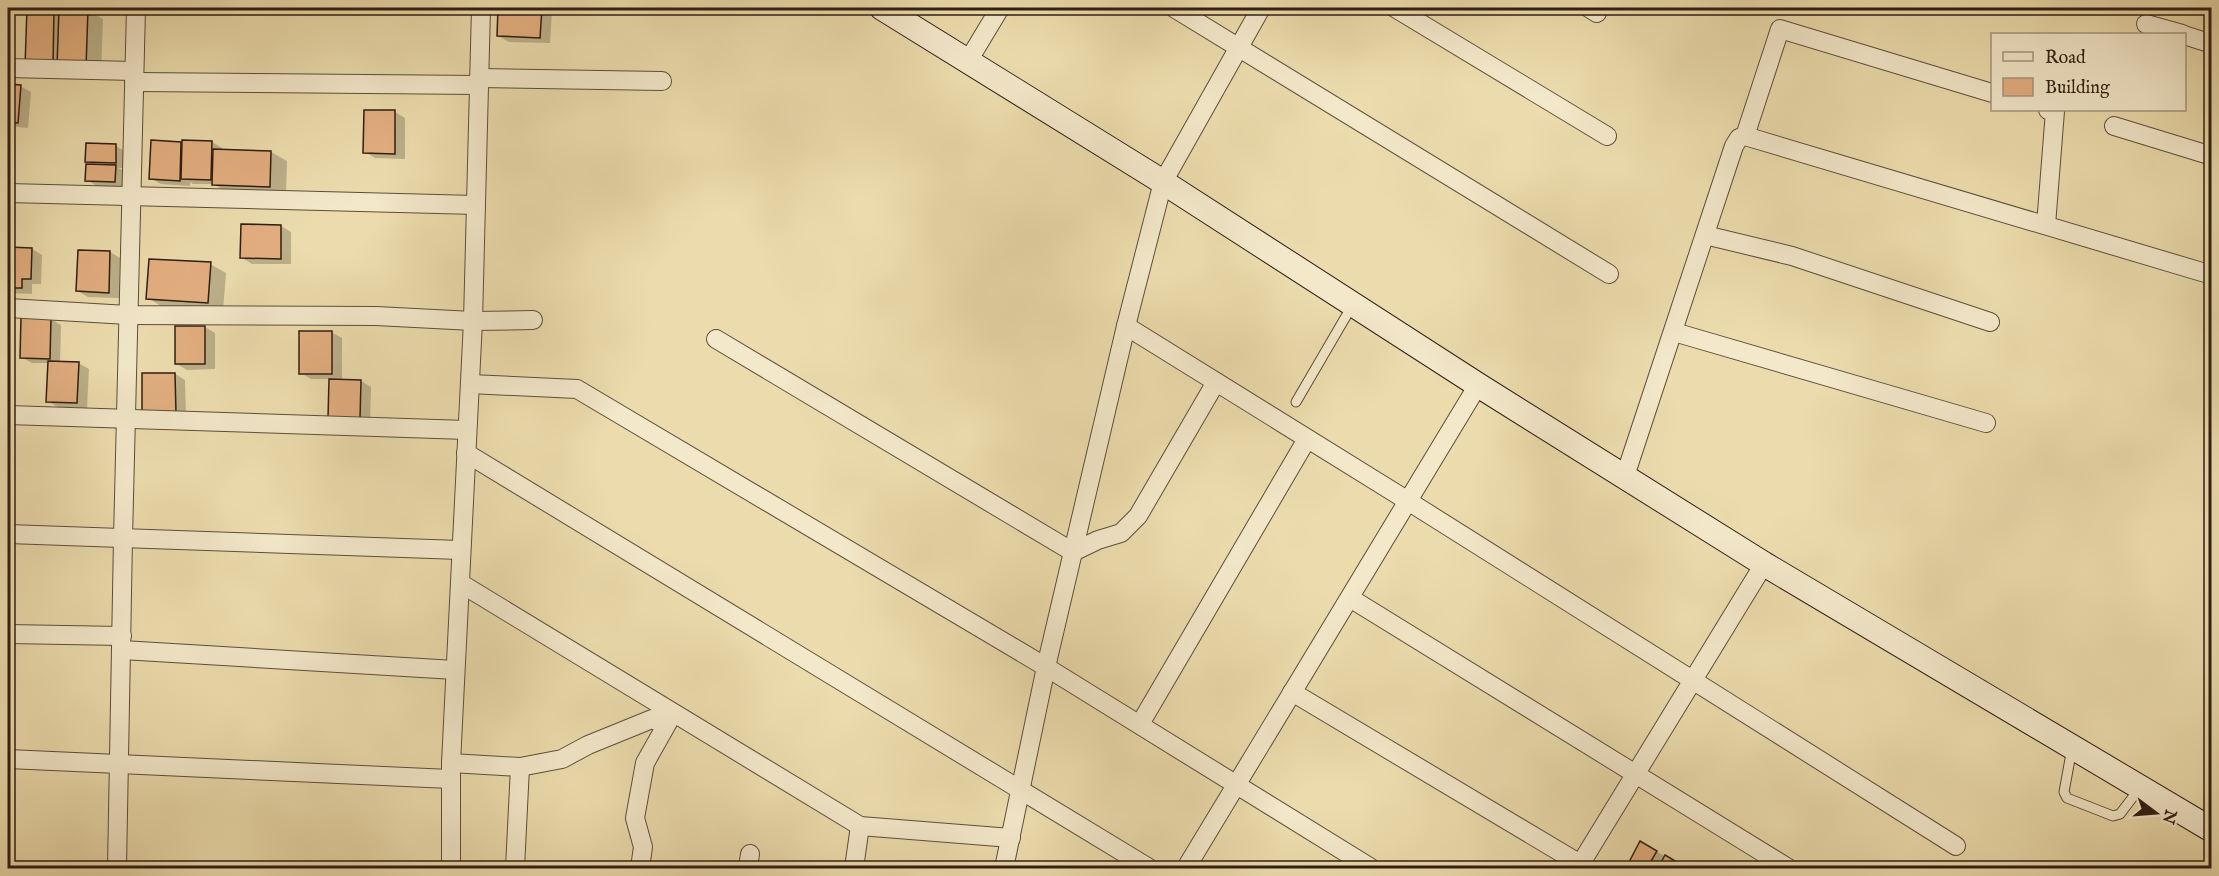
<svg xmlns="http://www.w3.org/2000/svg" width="2219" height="876" font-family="'IM FELL English',serif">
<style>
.shadow{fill:#0003}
.building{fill:#e3af80;stroke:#2f1e13;stroke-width:1.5}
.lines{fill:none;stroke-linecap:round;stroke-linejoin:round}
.service-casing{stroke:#5e4e3a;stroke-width:11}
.minor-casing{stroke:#5e4e3a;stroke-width:20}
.secondary-casing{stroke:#2f1e13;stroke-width:26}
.service{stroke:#f3e8ca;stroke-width:9}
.minor{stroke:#f3e8ca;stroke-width:18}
.secondary{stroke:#f3e8ca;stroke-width:24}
</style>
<rect width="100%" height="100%" fill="#ecdcad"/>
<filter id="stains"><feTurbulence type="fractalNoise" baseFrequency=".00333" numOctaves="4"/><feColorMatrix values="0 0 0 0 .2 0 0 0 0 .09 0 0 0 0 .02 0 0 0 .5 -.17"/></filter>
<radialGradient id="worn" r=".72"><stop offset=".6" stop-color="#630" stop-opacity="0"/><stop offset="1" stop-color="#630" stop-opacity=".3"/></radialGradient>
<g class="shadow">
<path d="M 499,8 L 546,8 L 552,11 L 550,43 L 509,42 L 498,36 Z"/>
<path d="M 54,9 L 60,13 L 87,10 L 103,19 L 101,76 L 42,74 Z"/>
<path d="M 8,85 L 20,86 L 31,92 L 28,128 L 8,126 Z"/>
<path d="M 395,112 L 405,118 L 405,159 L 375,158 L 365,152 Z"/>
<path d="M 212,142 L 222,148 L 222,151 L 271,152 L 287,161 L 286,195 L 230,194 L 213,184 L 193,184 L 190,182 L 190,186 L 161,184 L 150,178 L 181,143 L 184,145 Z"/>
<path d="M 116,146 L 126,152 L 126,168 L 118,168 L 126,172 L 125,187 L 97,186 L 87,180 L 95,166 L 87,161 Z"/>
<path d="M 281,226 L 291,232 L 291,264 L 252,264 L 242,258 Z"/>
<path d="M 8,249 L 32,249 L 42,255 L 41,284 L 32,284 L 32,294 L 8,293 Z"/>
<path d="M 79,251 L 110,252 L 120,258 L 119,298 L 88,297 L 78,291 Z"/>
<path d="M 210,264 L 226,273 L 223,311 L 164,308 L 148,298 Z"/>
<path d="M 51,319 L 61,325 L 60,363 L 78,363 L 89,369 L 87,408 L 58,407 L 47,401 L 49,363 L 32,363 L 21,357 Z"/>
<path d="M 205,327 L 215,333 L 215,369 L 187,370 L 177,364 Z"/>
<path d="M 331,332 L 342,338 L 342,381 L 361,381 L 371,387 L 370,425 L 340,423 L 331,379 L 311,379 L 301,373 Z"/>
<path d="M 175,374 L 185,380 L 186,419 L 154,420 Z"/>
<path d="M 8,474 L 13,477 L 12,518 L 8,517 Z"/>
<path d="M 1641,843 L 1686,868 L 1627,868 Z"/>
</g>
<g class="building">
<path d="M 27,8 L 54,8 L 53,67 L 25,66 Z"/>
<path d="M 59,8 L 88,9 L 86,67 L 57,67 Z"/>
<path d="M 498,8 L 542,8 L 540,38 L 497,36 Z"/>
<path d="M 8,84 L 21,85 L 18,123 L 8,122 Z"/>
<path d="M 364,110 L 395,110 L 395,154 L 363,153 Z"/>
<path d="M 151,140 L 181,142 L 180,181 L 149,179 Z"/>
<path d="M 182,140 L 212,141 L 211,180 L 181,179 Z"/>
<path d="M 86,143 L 116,144 L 116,163 L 85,162 Z"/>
<path d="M 213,149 L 271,151 L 270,187 L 212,185 Z"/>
<path d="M 86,164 L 116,165 L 115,182 L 85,181 Z"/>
<path d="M 241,224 L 281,225 L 281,259 L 240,258 Z"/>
<path d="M 8,247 L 32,248 L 31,279 L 22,279 L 22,288 L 8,288 Z"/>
<path d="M 78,250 L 110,251 L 109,293 L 76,291 Z"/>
<path d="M 149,259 L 211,262 L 208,303 L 146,299 Z"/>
<path d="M 21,317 L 51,318 L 50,359 L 20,358 Z"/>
<rect x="175" y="326" width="30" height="38"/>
<rect x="299" y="331" width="33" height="43"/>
<path d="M 48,361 L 79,362 L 77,403 L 46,402 Z"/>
<path d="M 142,373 L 175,373 L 176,414 L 142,415 Z"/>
<path d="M 329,379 L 361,380 L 360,419 L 328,418 Z"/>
<path d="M 1640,841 L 1657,851 L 1647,868 L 1626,868 Z"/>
<path d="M 1665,855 L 1682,865 L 1680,868 L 1658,868 Z"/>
</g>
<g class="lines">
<defs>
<g id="service">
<path d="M 1296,402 L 1352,306"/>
<path d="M 2072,748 L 2064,792 L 2067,798 L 2113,816 L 2120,814 L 2139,789"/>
</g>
<g id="minor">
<path d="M 1174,8 L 1609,274"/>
<path d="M 1395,8 L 1607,136"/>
<path d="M 1589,8 L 1597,13"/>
<path d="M 2146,24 L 2182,34"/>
<path d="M 2184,35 L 2212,44"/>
<path d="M 968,61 L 1000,8"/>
<path d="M 8,68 L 134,71"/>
<path d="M 479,78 L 662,81"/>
<path d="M 134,82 L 479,85"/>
<path d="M 2114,126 L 2212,156"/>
<path d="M 1745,136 L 1780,29 L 1992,93"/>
<path d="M 8,193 L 476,205"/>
<path d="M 2046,225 L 2055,111 L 2048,110"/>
<path d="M 1705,235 L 1792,256 L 1990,322"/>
<path d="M 8,308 L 128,315 L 376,316 L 473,321 L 533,320"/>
<path d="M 1126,326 L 1408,501 L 1956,846"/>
<path d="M 1674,332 L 1986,423"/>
<path d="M 716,339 L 1073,552 L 1098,540 L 1121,533 L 1138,516 L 1216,382"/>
<path d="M 470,384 L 577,389 L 1046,667 L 1371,868"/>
<path d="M 8,415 L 467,430"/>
<path d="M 466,453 L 1149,868"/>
<path d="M 1625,476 L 1734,146 L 1739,138 L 1745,136 L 2212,275"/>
<path d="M 8,534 L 460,550"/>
<path d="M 460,583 L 860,826 L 1011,838"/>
<path d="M 1350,598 L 1788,868"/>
<path d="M 8,634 L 122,636"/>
<path d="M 122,650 L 455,670"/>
<path d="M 1292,692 L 1587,868"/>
<path d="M 1140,724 L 1307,439"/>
<path d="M 8,759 L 450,779"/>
<path d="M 451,763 L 520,767 L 562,759 L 588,745 L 652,719 L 666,725"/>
<path d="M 117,868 L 123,538 L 136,8"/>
<path d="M 451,868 L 451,763 L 473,321 L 481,8"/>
<path d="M 515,868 L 520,767"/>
<path d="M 640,868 L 643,847 L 635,818 L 645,763 L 672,715"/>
<path d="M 748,868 L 750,854"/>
<path d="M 854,868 L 860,826"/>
<path d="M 1004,868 L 1046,667 L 1126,326 L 1163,182 L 1261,8"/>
<path d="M 1186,868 L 1478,385"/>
<path d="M 1578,868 L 1764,564"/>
</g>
<path id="secondary" d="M 882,8 L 1163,182 L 1478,385 L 1764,564 L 2212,830"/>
</defs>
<use href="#service" class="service-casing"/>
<use href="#minor" class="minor-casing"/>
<use href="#secondary" class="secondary-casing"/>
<use href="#service" class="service"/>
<use href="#minor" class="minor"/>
<use href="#secondary" class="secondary"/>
</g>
<rect width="2219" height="876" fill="none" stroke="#ecdcad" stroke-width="30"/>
<rect x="9" y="9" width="2201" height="858" fill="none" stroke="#2f1e13" stroke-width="3"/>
<rect x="15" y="15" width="2189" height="846" fill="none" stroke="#2f1e13" stroke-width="1.5"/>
<rect x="1991" y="33" width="195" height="78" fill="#f3e8ca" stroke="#a59781" stroke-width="1.5"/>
<rect x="2003" y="52" width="30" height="9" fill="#f3e8ca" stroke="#a59781" stroke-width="1.5"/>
<text x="2045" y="63" font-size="18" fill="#2f1e13">Road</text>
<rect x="2003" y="78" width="30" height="18" fill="#e3af80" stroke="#a59781" stroke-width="1.5"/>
<text x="2045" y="93" font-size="18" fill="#2f1e13">Building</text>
<g transform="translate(2156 813) rotate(106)" stroke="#f3e8ca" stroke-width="4.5" paint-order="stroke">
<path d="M0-4.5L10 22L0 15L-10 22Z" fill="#2f1e13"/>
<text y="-9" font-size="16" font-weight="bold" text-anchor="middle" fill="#2f1e13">N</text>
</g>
<rect width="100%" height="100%" filter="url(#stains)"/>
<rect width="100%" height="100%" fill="url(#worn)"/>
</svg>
